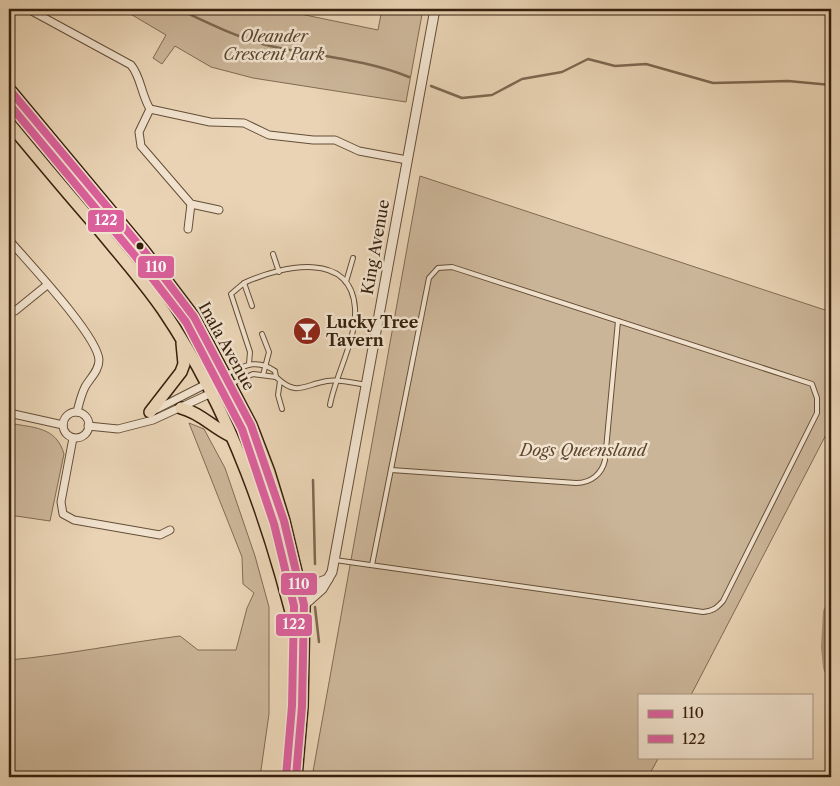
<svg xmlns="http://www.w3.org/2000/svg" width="840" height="786" font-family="'Libre Caslon Text',serif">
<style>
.green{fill:#cbb598;stroke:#816b52}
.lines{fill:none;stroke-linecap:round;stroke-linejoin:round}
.stream{stroke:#7d674f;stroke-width:2.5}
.river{stroke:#ac967b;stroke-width:16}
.service-casing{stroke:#644e37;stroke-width:6}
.minor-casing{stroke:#644e37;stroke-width:9}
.tertiary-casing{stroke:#644e37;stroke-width:11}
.primary-casing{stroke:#37210d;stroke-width:14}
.service{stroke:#f1e2ce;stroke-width:4}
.minor{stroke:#f1e2ce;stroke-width:7}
.tertiary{stroke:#f1e2ce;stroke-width:9}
.primary{stroke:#e9d3b4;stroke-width:11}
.bus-1-casing{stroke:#f1e2ce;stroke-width:11}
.bus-2-casing{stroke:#f1e2ce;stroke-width:11}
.bus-1{stroke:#db609c;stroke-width:8}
.bus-2{stroke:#db609c;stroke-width:8}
.bus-dot{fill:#37210d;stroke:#f1e2ce;stroke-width:2}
.labels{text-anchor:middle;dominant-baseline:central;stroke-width:5;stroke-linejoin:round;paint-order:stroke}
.park-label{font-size:16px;font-style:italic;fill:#5c4630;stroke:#f1e2ce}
.street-label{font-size:16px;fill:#37210d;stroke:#f1e2ce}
.poi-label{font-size:16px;font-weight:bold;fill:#37210d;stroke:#f1e2ce;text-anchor:start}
.line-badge{stroke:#f1e2ce;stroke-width:2}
.badge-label{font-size:14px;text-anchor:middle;font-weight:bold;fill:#fff}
</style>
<rect width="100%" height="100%" fill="#e9d3b4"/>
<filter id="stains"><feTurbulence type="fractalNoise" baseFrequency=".004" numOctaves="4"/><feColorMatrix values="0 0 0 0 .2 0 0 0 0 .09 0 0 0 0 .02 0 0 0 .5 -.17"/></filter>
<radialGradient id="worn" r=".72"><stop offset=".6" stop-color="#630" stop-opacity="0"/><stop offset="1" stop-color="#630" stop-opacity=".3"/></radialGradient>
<g class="green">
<path d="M 122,9 L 276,9 L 378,30 L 382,9 L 423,9 L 406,102 L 253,78 L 211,67 L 175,46 L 162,64 L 153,58 L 166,35 Z"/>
<path d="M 420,176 L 831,312 L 831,425 L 691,695 L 639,695 L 639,757 L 659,757 L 648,777 L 312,777 Z"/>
<path d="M 9,423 C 33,428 56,426 64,454 L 50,521 L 9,515 Z"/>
<path d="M 189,423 L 204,429 L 225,468 L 255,556 L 269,607 L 269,714 L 260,777 L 9,777 L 9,660 C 66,655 123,643 180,636 L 198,650 L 236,650 L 247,608 L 254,593 L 243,584 L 242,557 Z"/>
</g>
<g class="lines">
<g class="stream">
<path d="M 178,9 C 208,23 238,38 270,46 C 316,56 365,59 409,77"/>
<path d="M 431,86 L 462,98 L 492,95 L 522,79 L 562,72 L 588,59 L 615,66 L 646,64 L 713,83 L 788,81 L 831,85"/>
<path d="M 313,480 L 315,564"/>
<path d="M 315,607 L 319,642"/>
</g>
<path class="river" d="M 831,612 L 829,647 L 831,667"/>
<defs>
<g id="service">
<path d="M 273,254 L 279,272"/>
<path d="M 346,282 L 353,258"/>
<path d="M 244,283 L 252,306"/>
<path d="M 262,334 L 269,352 L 263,375"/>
<path d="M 249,364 L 250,352 L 231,294 C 236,290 241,285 246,282 C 282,266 351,250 355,308 C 357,339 335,376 330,405"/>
<path d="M 226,374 C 244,366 257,358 275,371 L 276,377 C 297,397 303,385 327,381 C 339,379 354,383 366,385"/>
<path d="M 280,381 L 278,395 L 282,409"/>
<path d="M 231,384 L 253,374 L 276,377"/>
<path d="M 391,470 L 576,483 C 591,483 602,474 605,460 L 618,321"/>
<path d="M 335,560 L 703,612 C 712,611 716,609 723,601 L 817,413 L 817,398 L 812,384 L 452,267 L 438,268 L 429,278 L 372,565"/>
</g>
<g id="minor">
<path d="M 28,9 L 131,65 C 141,77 141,94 150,109 L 210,122 L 244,123 L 269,135 L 313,140 L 335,140 L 359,151 L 407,160"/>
<path d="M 150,109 L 139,132 L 141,146 L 191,204 L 219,210"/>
<path d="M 188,229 L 191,204"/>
<path d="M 9,240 C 27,261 98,336 99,360 C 99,371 90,378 85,387 C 81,395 79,404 77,412"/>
<path d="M 15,311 L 47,285"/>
<path d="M 155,410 L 226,374"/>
<circle cx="76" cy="425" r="13"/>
<path d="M 9,413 L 63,425"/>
<path d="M 88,426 L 118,429 L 153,420 L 231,384"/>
<path d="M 73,438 L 61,502 L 63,514 L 74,520 L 160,535 L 170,530"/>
</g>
<g id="tertiary">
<path d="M 300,583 L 313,585 L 328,579"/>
<path d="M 304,605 L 322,589 L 332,572 L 435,9"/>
</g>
<g id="primary">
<path d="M 9,89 L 144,251 L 194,317 L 251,425 L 269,472 L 284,521 L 304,605 L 302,707 L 296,777"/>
<path d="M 9,123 C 38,158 67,193 97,227 C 119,254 143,281 163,310 C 232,412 272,530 300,648"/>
<path d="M 181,408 C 201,413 213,428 231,436"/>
<path d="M 150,412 L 181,372 L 184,364 L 182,343"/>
</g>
</defs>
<use href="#service" class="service-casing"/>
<use href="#minor" class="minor-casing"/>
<use href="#tertiary" class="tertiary-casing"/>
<use href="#primary" class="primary-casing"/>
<use href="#service" class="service"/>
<use href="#minor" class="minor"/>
<use href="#tertiary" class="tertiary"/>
<use href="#primary" class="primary"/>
<defs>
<path id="bus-1" d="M 9,89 L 144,251 L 194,317 L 251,425 L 284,521 L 304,605 L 302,707 L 296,777"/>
<path id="bus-2" d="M 9,104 L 136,257 L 186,322 L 242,429 L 274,524 L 294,606 L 292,706 L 286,776"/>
</defs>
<use href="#bus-1" class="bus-1-casing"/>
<use href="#bus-2" class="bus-2-casing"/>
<use href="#bus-1" class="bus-1"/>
<use href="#bus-2" class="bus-2"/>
</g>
<defs>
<symbol id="bar-disc" viewBox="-11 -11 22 22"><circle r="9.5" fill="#8f2418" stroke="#f1e2ce"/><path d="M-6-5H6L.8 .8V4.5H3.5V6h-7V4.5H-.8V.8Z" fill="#fff"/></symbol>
</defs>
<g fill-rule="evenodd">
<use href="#bar-disc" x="291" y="315" width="32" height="32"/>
</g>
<circle class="bus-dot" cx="140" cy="246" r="4.5"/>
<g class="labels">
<g class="park-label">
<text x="274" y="36">Oleander<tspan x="274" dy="18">Crescent Park</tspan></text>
<text x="583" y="450">Dogs Queensland</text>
</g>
<g class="street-label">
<text transform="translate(375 247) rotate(-80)">King Avenue</text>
<text transform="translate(227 346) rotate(61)">Inala Avenue</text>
</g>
<g class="poi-label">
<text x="326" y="322">Lucky Tree<tspan x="326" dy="18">Tavern</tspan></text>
</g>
</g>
<g class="line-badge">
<rect x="87" y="209" width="38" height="24" rx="5" fill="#db609c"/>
<rect x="137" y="255" width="38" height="24" rx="5" fill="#db609c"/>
<rect x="280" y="572" width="38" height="24" rx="5" fill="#db609c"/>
<rect x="275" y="613" width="38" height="24" rx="5" fill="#db609c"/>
</g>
<g class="badge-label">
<text x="106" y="225">122</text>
<text x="156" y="272">110</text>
<text x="299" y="589">110</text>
<text x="294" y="629">122</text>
</g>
<rect width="840" height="786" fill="none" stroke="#e9d3b4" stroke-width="30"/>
<rect x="10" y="10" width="820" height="766" fill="none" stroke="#37210d" stroke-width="2.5"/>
<rect x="15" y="15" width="810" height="756" fill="none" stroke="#37210d"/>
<rect x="638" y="694" width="175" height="65" fill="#f1e2ce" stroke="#a79581"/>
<rect x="648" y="710" width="25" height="8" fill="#db609c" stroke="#a79581"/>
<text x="682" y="718" font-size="15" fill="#37210d">110</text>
<rect x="648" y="735" width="25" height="8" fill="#db609c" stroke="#a79581"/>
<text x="682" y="744" font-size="15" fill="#37210d">122</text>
<rect width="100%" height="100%" filter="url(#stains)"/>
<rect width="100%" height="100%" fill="url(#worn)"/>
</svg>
